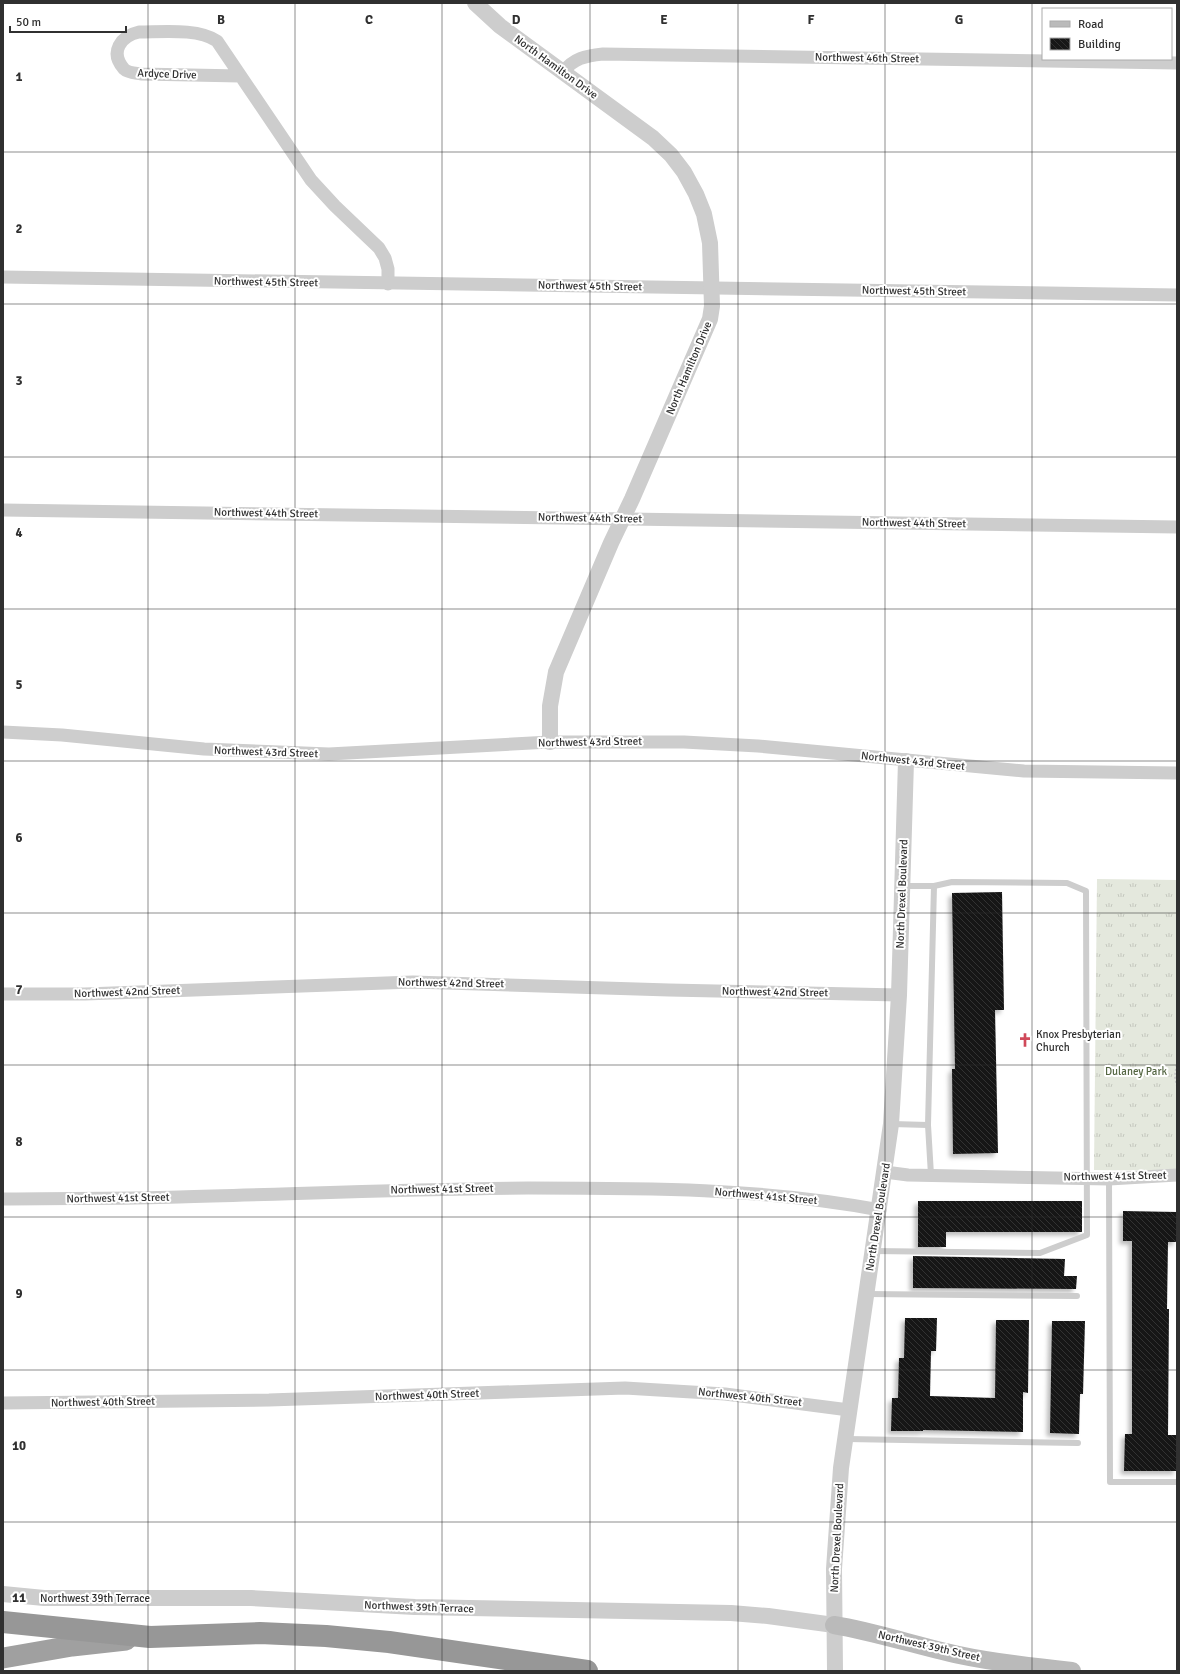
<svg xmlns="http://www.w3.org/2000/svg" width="1180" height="1674" font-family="Signika,sans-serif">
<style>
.grass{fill:url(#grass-tufts)}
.building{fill:url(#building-back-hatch);filter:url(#shadow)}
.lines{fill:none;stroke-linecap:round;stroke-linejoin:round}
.path{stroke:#c7c7c7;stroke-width:2.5;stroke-dasharray:2 2;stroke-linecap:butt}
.service{stroke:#cdcdcd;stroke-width:6}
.minor{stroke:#cdcdcd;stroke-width:13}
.tertiary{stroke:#cdcdcd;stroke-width:16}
.secondary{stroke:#bababa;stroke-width:18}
.trunk{stroke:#a0a0a0;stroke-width:21}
.motorway{stroke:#979797;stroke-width:22}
.grid{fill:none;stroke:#303030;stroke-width:1;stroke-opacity:0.55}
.labels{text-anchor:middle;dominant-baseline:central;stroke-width:4;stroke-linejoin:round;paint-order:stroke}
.street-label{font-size:11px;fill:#303030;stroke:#fff}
.poi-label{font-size:11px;fill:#303030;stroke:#fff;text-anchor:start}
.park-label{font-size:11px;fill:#556743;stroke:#fff}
.grid-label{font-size:13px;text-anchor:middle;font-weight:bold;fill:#303030;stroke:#fff;stroke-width:4;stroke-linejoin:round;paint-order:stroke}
</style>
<defs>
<pattern id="grass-tufts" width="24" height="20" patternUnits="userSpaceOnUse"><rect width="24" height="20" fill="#e4e8dd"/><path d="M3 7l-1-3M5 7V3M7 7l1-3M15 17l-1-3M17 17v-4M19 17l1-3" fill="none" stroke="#c4c7be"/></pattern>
<pattern id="building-back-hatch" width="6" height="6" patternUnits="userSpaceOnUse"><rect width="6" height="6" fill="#171717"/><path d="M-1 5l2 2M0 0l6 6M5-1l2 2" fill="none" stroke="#303030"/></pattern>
<filter id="shadow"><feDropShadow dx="-3.5" dy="3.5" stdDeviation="2" flood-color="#0004"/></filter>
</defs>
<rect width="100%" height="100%" fill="#fff"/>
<path class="grass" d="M 1097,879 L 1177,880 L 1177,1171 L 1094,1170 Z"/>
<g class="building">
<path d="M 1002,892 L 1004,1010 L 995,1010 L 998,1153 L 953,1154 L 952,1069 L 955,1069 L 952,893 Z"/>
<path d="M 918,1201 L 1082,1201 L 1082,1232 L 946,1232 L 946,1247 L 918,1247 Z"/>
<path d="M 1123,1211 L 1177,1212 L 1177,1242 L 1168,1242 L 1167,1309 L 1169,1309 L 1168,1435 L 1177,1435 L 1177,1471 L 1124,1471 L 1125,1434 L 1132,1434 L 1132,1241 L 1123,1241 Z"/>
<path d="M 913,1256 L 1065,1259 L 1064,1276 L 1077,1276 L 1076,1289 L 913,1288 Z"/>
<path d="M 905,1318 L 937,1318 L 936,1351 L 931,1351 L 930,1396 L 995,1398 L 996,1320 L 1029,1320 L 1028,1393 L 1023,1392 L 1023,1432 L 923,1430 L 923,1431 L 891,1431 L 892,1398 L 898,1398 L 899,1358 L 904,1358 Z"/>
<path d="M 1052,1321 L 1085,1321 L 1083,1394 L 1080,1394 L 1079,1434 L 1050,1433 Z"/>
</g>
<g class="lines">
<path class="path" d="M 1177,1065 L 1175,1076 L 1177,1085"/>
<g class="service">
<path d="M 892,1124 L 928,1125"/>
<path d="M 931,1175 L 928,1125 L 934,886"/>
<path d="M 1109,1179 L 1110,1482 L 1177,1482"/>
<path d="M 873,1251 L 1040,1253 L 1087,1235 L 1086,891 L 1067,883 L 952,882 L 934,886 L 903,886"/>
<path d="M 867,1294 L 1077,1296"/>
<path d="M 847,1439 L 1078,1443"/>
</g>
<g class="minor">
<path d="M 563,72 C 574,58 585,56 603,54 L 1177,63"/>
<path d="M 240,76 L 141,74 C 136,73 128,73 124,69 C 109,52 121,36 139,32 C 162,32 198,28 217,41 L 311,180 L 335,206 L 379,248 L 385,258 L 388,269 L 388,284"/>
<path d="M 3,277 L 1177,295"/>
<path d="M 3,510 L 1177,527"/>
<path d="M 3,732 L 62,735 L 204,749 L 329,754 L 550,742 L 684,742 L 758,746 L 1024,771 L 1177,773"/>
<path d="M 3,994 L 85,994 L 413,982 L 669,990 L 899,995"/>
<path d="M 885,1172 L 908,1175 L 1109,1179 L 1177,1175"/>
<path d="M 3,1199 C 62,1198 121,1199 179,1197 C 296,1194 412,1189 528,1188 C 646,1188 763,1188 880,1210"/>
<path d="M 3,1403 L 269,1400 L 625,1388 L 725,1394 L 849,1410"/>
</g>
<g class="tertiary">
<path d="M 475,3 L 500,26 L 653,138 L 671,155 L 684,172 L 696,194 L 704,214 L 710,243 L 712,306 L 710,319 L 632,499 L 611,543 L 556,672 L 550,706 L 550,742"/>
<path d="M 3,1594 L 44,1598 L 251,1598 L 415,1607 L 731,1613 L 768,1616 L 834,1625"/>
<path d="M 835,1671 L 834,1569 L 841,1468 L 891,1124 L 899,995 L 906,761"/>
</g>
<path class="secondary" d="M 834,1625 C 876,1632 917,1646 959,1655 C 996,1663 1034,1667 1072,1671"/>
<path class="trunk" d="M 3,1658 L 72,1646 L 126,1640"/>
<path class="motorway" d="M 3,1622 L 150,1637 L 260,1633 L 326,1636 L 389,1642 L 587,1671"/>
</g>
<path class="grid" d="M 148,3 L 148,1671M 295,3 L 295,1671M 442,3 L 442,1671M 590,3 L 590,1671M 738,3 L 738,1671M 885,3 L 885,1671M 1032,3 L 1032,1671M 3,152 L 1177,152M 3,304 L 1177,304M 3,457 L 1177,457M 3,609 L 1177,609M 3,761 L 1177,761M 3,913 L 1177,913M 3,1065 L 1177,1065M 3,1217 L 1177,1217M 3,1370 L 1177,1370M 3,1522 L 1177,1522"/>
<defs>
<symbol id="church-bare" viewBox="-9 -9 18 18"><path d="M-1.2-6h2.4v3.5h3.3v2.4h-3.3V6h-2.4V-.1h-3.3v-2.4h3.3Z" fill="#d0495a" stroke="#fff" stroke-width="2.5" paint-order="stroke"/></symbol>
</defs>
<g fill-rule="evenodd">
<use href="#church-bare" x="1015" y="1030" width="20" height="20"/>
</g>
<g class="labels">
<g class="street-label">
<text transform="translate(867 58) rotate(1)">Northwest 46th Street</text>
<text transform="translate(556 67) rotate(36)">North Hamilton Drive</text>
<text transform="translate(167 74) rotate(2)">Ardyce Drive</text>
<text transform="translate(266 282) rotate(1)">Northwest 45th Street</text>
<text transform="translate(590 286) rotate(1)">Northwest 45th Street</text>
<text transform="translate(914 291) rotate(1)">Northwest 45th Street</text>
<text transform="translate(689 368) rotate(-67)">North Hamilton Drive</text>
<text transform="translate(266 513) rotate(1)">Northwest 44th Street</text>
<text transform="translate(590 518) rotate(1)">Northwest 44th Street</text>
<text transform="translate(914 523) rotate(1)">Northwest 44th Street</text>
<text transform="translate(590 742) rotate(-1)">Northwest 43rd Street</text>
<text transform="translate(266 752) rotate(2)">Northwest 43rd Street</text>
<text transform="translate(913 761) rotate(6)">Northwest 43rd Street</text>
<text transform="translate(902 894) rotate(-88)">North Drexel Boulevard</text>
<text transform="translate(451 983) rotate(1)">Northwest 42nd Street</text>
<text transform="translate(127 992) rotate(-2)">Northwest 42nd Street</text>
<text transform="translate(775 992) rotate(1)">Northwest 42nd Street</text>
<text transform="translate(1115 1176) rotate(-1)">Northwest 41st Street</text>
<text transform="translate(442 1189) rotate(-1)">Northwest 41st Street</text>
<text transform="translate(766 1196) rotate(5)">Northwest 41st Street</text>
<text transform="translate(118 1198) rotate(-1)">Northwest 41st Street</text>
<text transform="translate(878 1217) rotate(-81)">North Drexel Boulevard</text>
<text transform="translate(427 1395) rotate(-2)">Northwest 40th Street</text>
<text transform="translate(750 1397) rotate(6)">Northwest 40th Street</text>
<text transform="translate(103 1402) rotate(-1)">Northwest 40th Street</text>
<text transform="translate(837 1538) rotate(-87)">North Drexel Boulevard</text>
<text x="95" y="1598">Northwest 39th Terrace</text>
<text transform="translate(419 1607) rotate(2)">Northwest 39th Terrace</text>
<text transform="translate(929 1646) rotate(13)">Northwest 39th Street</text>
</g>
<g class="poi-label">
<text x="1036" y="1034">Knox Presbyterian<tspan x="1036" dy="13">Church</tspan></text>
</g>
<g class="park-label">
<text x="1136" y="1071">Dulaney Park</text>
</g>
</g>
<g class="grid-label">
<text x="221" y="24">B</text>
<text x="369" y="24">C</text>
<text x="516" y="24">D</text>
<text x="664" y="24">E</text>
<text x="811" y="24">F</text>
<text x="959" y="24">G</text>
<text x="19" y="81">1</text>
<text x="19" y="233">2</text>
<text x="19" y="385">3</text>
<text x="19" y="537">4</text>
<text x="19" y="689">5</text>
<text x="19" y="842">6</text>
<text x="19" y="994">7</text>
<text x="19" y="1146">8</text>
<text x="19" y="1298">9</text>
<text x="19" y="1450">10</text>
<text x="19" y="1602">11</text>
</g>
<rect width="1180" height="1674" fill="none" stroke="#303030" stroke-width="8"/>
<rect x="1042" y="8" width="130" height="52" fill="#ffffff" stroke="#acacac"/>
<rect x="1050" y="21" width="20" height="6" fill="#bababa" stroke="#acacac"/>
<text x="1078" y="28" font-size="12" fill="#303030">Road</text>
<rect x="1050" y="38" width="20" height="12" fill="url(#building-back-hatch)" stroke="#acacac"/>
<text x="1078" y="48" font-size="12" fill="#303030">Building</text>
<path d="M10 26v6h116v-6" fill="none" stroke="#303030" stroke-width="2"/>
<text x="16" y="26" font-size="12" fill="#303030" stroke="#ffffff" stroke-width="3" paint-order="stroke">50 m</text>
</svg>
